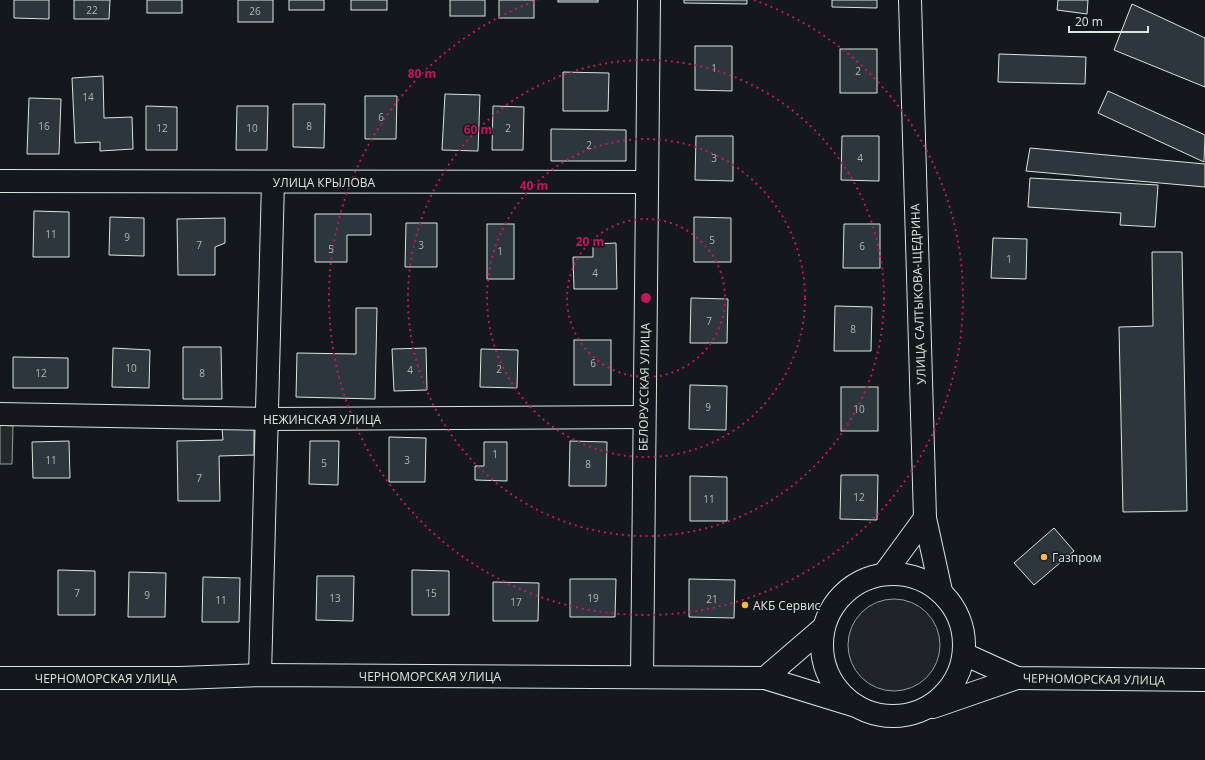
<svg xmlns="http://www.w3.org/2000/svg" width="1205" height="760" font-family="'Open Sans',sans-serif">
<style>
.green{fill:#202428;stroke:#939e99}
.parking{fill:#24282b;stroke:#939e99}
.building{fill:#2c363c;stroke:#d8e6dc}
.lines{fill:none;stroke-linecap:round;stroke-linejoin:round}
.minor-casing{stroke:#d8e6dc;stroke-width:24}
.secondary-casing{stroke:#d8e6dc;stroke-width:24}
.minor{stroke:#14181c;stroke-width:22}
.secondary{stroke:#14181c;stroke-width:22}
.ring{fill:none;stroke:#c2185b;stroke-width:2;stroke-dasharray:2 4}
.poi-dot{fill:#ffb74d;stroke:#14181c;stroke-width:1.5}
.labels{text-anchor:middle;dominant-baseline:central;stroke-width:3;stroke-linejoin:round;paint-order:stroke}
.number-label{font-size:10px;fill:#adbab4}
.street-label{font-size:12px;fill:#d8e6dc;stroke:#14181c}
.poi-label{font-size:12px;fill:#d8e6dc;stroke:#14181c;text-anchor:start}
.centre{fill:#c2185b;stroke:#14181c;stroke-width:2}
.ring-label{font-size:12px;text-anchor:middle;font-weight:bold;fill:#c2185b;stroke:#14181c;stroke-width:3;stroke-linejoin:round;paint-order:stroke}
</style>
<rect width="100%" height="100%" fill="#14181c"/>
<circle class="green" cx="894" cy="645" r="46"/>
<path class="parking" d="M 0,425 L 13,426 L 12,464 L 0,464 Z"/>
<g class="building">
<path d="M 14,0 L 49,0 L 49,19 L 14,18 Z"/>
<path d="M 74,0 L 110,0 L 109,19 L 74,19 Z"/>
<rect x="147" y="0" width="35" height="13"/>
<rect x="238" y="0" width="35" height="22"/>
<rect x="289" y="0" width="35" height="10"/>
<rect x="351" y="0" width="36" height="10"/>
<rect x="450" y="0" width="35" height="16"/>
<rect x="499" y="0" width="35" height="18"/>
<rect x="558" y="0" width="40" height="2"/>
<path d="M 684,0 L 747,0 L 747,4 L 684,3 Z"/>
<path d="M 832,0 L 877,0 L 877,8 L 832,7 Z"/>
<path d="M 1058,0 L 1088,0 L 1087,14 L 1057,10 Z"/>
<path d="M 1132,4 L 1205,38 L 1205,87 L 1114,50 Z"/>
<path d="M 695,46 L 732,46 L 732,91 L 695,90 Z"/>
<rect x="840" y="49" width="37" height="44"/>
<path d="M 999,54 L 1086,57 L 1085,84 L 998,82 Z"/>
<path d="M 563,72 L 609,73 L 608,111 L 563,111 Z"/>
<path d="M 103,76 L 104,118 L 132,117 L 133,149 L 100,151 L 100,142 L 75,143 L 72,78 Z"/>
<path d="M 1108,91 L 1205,135 L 1204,162 L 1098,113 Z"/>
<path d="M 445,94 L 480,95 L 478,151 L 442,150 Z"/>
<path d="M 365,96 L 397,96 L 396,139 L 365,139 Z"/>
<path d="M 29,98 L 61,99 L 59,154 L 27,154 Z"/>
<path d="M 293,104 L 325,104 L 324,148 L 293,147 Z"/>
<path d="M 146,106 L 177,107 L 177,150 L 146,150 Z"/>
<path d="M 237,106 L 268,106 L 267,150 L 236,150 Z"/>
<path d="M 493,106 L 524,107 L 523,150 L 492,150 Z"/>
<path d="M 551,129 L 626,130 L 626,161 L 551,161 Z"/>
<path d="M 696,136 L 733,136 L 733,181 L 695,180 Z"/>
<path d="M 842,136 L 879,136 L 879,181 L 841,180 Z"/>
<path d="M 1030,148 L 1205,164 L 1205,187 L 1026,171 Z"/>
<path d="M 1030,178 L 1158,185 L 1155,227 L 1120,225 L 1121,213 L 1028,207 Z"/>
<path d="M 34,211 L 69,212 L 69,257 L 33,257 Z"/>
<path d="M 315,214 L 371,214 L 371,235 L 347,235 L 347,262 L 315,262 Z"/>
<path d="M 110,217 L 144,218 L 144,256 L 109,255 Z"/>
<path d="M 694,217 L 731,218 L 731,262 L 694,262 Z"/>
<path d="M 225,218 L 225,243 L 215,247 L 215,275 L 178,275 L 177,219 Z"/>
<path d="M 406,223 L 437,223 L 437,267 L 405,267 Z"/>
<rect x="487" y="224" width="27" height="55"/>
<path d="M 844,224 L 880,224 L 880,268 L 843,268 Z"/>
<path d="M 993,238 L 1027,239 L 1026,279 L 991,278 Z"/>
<path d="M 616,243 L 617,289 L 574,289 L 573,257 L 593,257 L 593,244 Z"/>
<path d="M 1152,252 L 1182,252 L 1187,511 L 1123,512 L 1119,327 L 1153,326 Z"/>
<path d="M 691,298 L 728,299 L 727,343 L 690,343 Z"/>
<path d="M 835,306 L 872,307 L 871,351 L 834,351 Z"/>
<path d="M 356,308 L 377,308 L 375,399 L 296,397 L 297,353 L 356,354 Z"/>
<rect x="574" y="340" width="37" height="45"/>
<path d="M 183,347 L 221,347 L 222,399 L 183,399 Z"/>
<path d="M 113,348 L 150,350 L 149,388 L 112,387 Z"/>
<path d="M 426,348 L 427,390 L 394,391 L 392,349 Z"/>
<path d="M 481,349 L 518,350 L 517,388 L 480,387 Z"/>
<path d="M 13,357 L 68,358 L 68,388 L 13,388 Z"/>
<path d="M 690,385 L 727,386 L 726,430 L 689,429 Z"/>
<rect x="841" y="387" width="37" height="44"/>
<path d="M 222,428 L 254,428 L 254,455 L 219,456 L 220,501 L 178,501 L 177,441 L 223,440 Z"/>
<path d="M 389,437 L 426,438 L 425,482 L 389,482 Z"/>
<path d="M 69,441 L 70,478 L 33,478 L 32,442 Z"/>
<path d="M 310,441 L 339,441 L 338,485 L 309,484 Z"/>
<path d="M 570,441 L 607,442 L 606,486 L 569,486 Z"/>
<path d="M 484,442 L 507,442 L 507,481 L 475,480 L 475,466 L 484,466 Z"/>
<path d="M 841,475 L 878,475 L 877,520 L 840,519 Z"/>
<path d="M 690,476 L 727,477 L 727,521 L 690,521 Z"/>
<path d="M 1054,528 L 1074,551 L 1034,585 L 1014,563 Z"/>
<path d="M 58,570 L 95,571 L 95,615 L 58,615 Z"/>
<path d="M 412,570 L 449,571 L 449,615 L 412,615 Z"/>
<path d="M 129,572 L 166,573 L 165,617 L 128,617 Z"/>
<path d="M 317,576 L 354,576 L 353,621 L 316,620 Z"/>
<path d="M 203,577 L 240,578 L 239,622 L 202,622 Z"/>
<path d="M 570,579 L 616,579 L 615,617 L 570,617 Z"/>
<path d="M 689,579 L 735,580 L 734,618 L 689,617 Z"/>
<path d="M 493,582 L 539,583 L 538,621 L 493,621 Z"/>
</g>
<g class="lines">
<defs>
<g id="minor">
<path d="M 0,181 L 647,182"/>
<path d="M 0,414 L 267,419 L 644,417"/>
<path d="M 260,675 L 273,182"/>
<path d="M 642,677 L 649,0"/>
</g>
<g id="secondary">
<path d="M 910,0 L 925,518 L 941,591"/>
<circle cx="893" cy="645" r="71"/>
<path d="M 884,574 L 925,518"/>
<path d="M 964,654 L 1017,678 L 1205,680"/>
<path d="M 0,678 L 180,678 L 260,675 L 765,678 L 856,706"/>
<path d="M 765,678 L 823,628"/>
<path d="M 933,707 L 1017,678"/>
</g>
</defs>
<use href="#minor" class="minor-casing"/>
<use href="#secondary" class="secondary-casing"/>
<use href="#minor" class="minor"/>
<use href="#secondary" class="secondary"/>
</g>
<g class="ring">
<circle cx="646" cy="298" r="79"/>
<circle cx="646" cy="298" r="159"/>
<circle cx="646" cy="298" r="238"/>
<path d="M754 0A317 317 0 1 1 538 0"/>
</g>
<g class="poi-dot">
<circle cx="1044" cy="557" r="4"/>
<circle cx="745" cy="605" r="4"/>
</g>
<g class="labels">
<g class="number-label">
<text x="92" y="10">22</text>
<text x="255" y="11">26</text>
<text x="714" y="68">1</text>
<text x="858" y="71">2</text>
<text x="88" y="97">14</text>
<text x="381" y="117">6</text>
<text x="44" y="126">16</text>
<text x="309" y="126">8</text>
<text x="162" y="128">12</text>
<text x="252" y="128">10</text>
<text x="508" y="128">2</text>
<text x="589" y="145">2</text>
<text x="714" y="158">3</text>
<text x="860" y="158">4</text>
<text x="51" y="234">11</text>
<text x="127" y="237">9</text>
<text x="712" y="240">5</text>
<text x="199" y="245">7</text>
<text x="421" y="245">3</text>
<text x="862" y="246">6</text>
<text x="331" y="249">5</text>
<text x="500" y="251">1</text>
<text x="1009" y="259">1</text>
<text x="595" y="273">4</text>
<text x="709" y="321">7</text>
<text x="853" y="329">8</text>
<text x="593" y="363">6</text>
<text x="131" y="368">10</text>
<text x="499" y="369">2</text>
<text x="410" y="370">4</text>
<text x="41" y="373">12</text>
<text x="202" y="373">8</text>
<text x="708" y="407">9</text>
<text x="859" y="409">10</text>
<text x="495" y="454">1</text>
<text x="51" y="460">11</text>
<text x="407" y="460">3</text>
<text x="324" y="463">5</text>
<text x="588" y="464">8</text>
<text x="199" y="478">7</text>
<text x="859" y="497">12</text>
<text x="709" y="499">11</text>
<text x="77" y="593">7</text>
<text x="431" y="593">15</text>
<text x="147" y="595">9</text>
<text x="335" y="598">13</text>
<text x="593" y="598">19</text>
<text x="712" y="599">21</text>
<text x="221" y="600">11</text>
<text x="516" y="602">17</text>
</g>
<g class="street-label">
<text x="324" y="182">УЛИЦА КРЫЛОВА</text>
<text transform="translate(918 294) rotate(-92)">УЛИЦА САЛТЫКОВА-ЩЕДРИНА</text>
<text transform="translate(644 387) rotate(-89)">БЕЛОРУССКАЯ УЛИЦА</text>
<text x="322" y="419">НЕЖИНСКАЯ УЛИЦА</text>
<text x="430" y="676">ЧЕРНОМОРСКАЯ УЛИЦА</text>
<text x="106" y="678">ЧЕРНОМОРСКАЯ УЛИЦА</text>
<text transform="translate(1094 679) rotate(1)">ЧЕРНОМОРСКАЯ УЛИЦА</text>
</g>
<g class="poi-label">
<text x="1052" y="557">Газпром</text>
<text x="753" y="605">АКБ Сервис</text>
</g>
</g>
<circle cx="646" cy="298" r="6" class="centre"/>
<g class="ring-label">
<text x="422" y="78">80 m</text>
<text x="478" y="134">60 m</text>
<text x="534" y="190">40 m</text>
<text x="590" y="246">20 m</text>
</g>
<path d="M1069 26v6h79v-6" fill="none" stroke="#d8e6dc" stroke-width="2"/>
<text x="1075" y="26" font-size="12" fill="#d8e6dc" stroke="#14181c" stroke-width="3" paint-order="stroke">20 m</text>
</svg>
